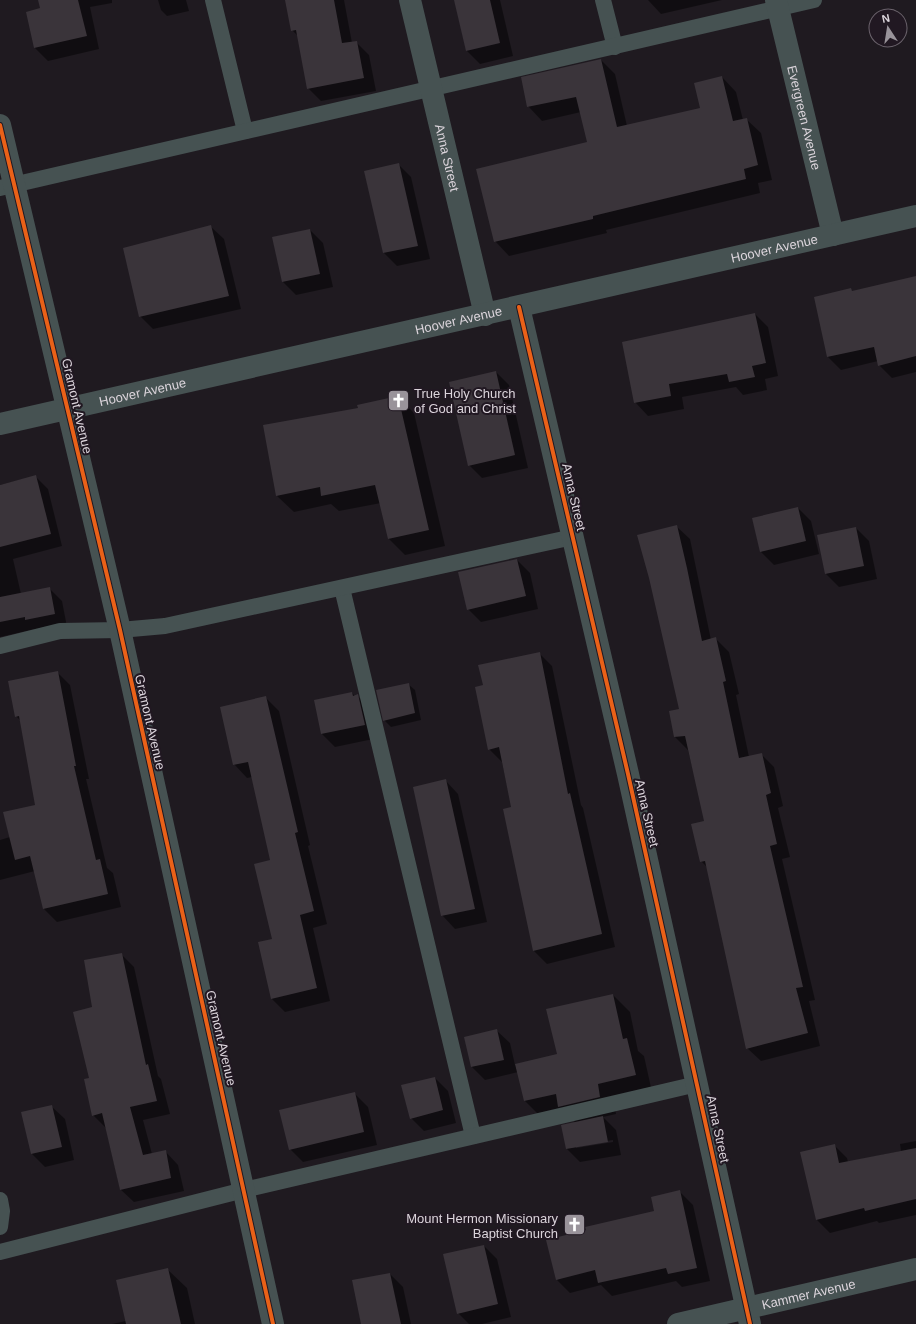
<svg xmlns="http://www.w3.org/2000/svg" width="916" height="1324" font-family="Helvetica,sans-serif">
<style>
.shadow{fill:#0007;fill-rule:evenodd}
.building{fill:#3a343a}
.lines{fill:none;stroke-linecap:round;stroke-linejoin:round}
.service{stroke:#465252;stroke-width:16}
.minor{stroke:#465252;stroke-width:22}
.tertiary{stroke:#465252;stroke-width:22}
.cycleway-casing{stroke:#211822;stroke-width:6}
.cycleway{stroke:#ea6118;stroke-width:4}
.labels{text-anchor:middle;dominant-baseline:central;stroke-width:4;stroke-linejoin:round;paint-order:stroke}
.street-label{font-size:13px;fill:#dbd4db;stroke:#211822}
.poi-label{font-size:13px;fill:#dbd4db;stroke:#211822;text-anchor:start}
</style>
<rect width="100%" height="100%" fill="#1f1a20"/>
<g class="shadow">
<path d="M 39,0 L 112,0 L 112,3 L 90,7 L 99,49 L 48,61 L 35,48 L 41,9 Z"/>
<path d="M 158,0 L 186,0 L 189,11 L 167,16 L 161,10 Z"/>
<path d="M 286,0 L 344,0 L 352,43 L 356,42 L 369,55 L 376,91 L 321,101 L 308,88 L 299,37 L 292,30 Z"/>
<path d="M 455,0 L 500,0 L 513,56 L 480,64 L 467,51 Z"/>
<path d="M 648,0 L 722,0 L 661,14 Z"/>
<path d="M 601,60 L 615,74 L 627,126 L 701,109 L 722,77 L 736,92 L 743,120 L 746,119 L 761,133 L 772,180 L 758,183 L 760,193 L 606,230 L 607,233 L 509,256 L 495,241 L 588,143 L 581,112 L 542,121 L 528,106 Z"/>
<path d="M 398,164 L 411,177 L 430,259 L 397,266 L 384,253 L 365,172 Z"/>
<path d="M 210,226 L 224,239 L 241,309 L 153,329 L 140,316 Z"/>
<path d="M 310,230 L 323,243 L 333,287 L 296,295 L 283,282 Z"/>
<path d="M 916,277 L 916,372 L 892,378 L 879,365 L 878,361 L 841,370 L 828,357 L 851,290 L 853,292 Z"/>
<path d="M 755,314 L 768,327 L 778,376 L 765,379 L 767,390 L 743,395 L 736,387 L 682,397 L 684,409 L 648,416 L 635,402 Z"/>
<path d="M 496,372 L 509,385 L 528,468 L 482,478 L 469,465 Z"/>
<path d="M 398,397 L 414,413 L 445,546 L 405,555 L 389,539 L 381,503 L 339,511 L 331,504 L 294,512 L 277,496 L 359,409 Z"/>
<path d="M 35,476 L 48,489 L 62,546 L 13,559 L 21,594 L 49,588 L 62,601 L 67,627 L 35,629 L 0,637 L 0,485 Z"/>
<path d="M 798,508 L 811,521 L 819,554 L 774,565 L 761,552 Z"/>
<path d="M 676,526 L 690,539 L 711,640 L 716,639 L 729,652 L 739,694 L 736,695 L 749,757 L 761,754 L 774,767 L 783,806 L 778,808 L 790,857 L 782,859 L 815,1000 L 809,1001 L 820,1046 L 761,1061 L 747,1048 L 708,868 L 701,861 L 706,822 L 688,750 L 675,737 L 670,712 L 680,710 Z"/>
<path d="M 856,528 L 869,541 L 877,579 L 839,587 L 826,574 Z"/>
<path d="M 517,560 L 530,573 L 538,609 L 481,622 L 468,609 Z"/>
<path d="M 539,653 L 552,666 L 581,805 L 583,808 L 615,947 L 547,964 L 534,951 L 512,808 L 502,762 L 489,749 L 484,686 Z"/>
<path d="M 57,672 L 70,685 L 89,779 L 86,779 L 107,868 L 113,873 L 121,907 L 57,922 L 44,909 L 35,871 L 0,880 L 0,840 L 10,837 L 36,805 L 21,721 L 16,716 Z"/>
<path d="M 408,684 L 415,690 L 421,720 L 391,727 L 384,720 Z"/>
<path d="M 352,693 L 355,696 L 357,696 L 371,709 L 378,738 L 335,747 L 322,734 L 315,701 Z"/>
<path d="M 266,698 L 279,711 L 310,845 L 308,846 L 327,924 L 313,928 L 330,1001 L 285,1012 L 272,999 L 273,939 L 271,861 L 252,777 L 247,778 L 234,764 Z"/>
<path d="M 445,780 L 458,794 L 487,922 L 455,929 L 442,915 Z"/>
<path d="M 121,954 L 134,967 L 158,1076 L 161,1079 L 170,1114 L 143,1120 L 152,1154 L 165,1151 L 178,1165 L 184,1191 L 134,1202 L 120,1189 L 106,1128 L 93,1115 L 90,1079 L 93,1008 Z"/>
<path d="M 613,995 L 630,1012 L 638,1051 L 644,1056 L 652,1092 L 614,1101 L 616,1114 L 603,1117 L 616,1130 L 621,1155 L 580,1162 L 567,1149 L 576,1123 L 565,1112 L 542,1118 L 525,1101 L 518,1072 L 485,1080 L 472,1067 L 465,1038 L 496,1030 L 510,1043 L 515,1065 L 558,1055 ZM 613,1140 L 613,1142 L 576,1148 L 576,1146 Z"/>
<path d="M 435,1078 L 448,1091 L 456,1123 L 424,1131 L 411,1118 Z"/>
<path d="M 355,1094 L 368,1107 L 377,1145 L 303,1162 L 290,1149 Z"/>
<path d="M 51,1106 L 65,1119 L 74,1160 L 45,1167 L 32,1154 Z"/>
<path d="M 916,1141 L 916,1215 L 879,1223 L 877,1221 L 830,1233 L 817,1220 L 834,1145 L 847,1158 L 848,1162 L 901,1151 L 900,1144 Z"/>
<path d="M 680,1192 L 693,1205 L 710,1281 L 682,1287 L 676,1281 L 612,1296 L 601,1285 L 570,1293 L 557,1280 L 655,1212 Z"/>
<path d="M 484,1246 L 497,1259 L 511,1317 L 482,1324 L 469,1324 L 458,1313 Z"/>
<path d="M 167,1269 L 187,1288 L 195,1324 L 112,1324 L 126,1321 Z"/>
<path d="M 390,1274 L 403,1287 L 411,1324 L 362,1324 Z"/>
</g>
<g class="building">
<path d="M 38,0 L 78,0 L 87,36 L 34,48 L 26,12 L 40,8 Z"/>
<path d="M 285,0 L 334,0 L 342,43 L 357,41 L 364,78 L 307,89 L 296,30 L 291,31 Z"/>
<path d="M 454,0 L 490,0 L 500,43 L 466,51 Z"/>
<path d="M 601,59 L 617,127 L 700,108 L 694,83 L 722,76 L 733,121 L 747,118 L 758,165 L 744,169 L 746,179 L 593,216 L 593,219 L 494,242 L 476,169 L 587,142 L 576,97 L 527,107 L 521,77 Z"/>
<path d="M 399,163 L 418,246 L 383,253 L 364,171 Z"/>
<path d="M 211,225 L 229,296 L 139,317 L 123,248 Z"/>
<path d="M 310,229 L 320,274 L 282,282 L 272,237 Z"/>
<path d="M 916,276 L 916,356 L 878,366 L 874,347 L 827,357 L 814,297 L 851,288 L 852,291 Z"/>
<path d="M 755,313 L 766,363 L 752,366 L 755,377 L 729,382 L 727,374 L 669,384 L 671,396 L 634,403 L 622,342 Z"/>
<path d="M 496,371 L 515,455 L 468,466 L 449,382 Z"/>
<path d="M 398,396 L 429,530 L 388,539 L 375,485 L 321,496 L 320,487 L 276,496 L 263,425 L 358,408 L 357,405 Z"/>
<path d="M 36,475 L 51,534 L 0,547 L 0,485 Z"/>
<path d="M 798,507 L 806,541 L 760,552 L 752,518 Z"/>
<path d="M 677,525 L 687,568 L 702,641 L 716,637 L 726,681 L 723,682 L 739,758 L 762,753 L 771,793 L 766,795 L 777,844 L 770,846 L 803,987 L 796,988 L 808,1033 L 746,1049 L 705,861 L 700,862 L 691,824 L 704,821 L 685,736 L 674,737 L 669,711 L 679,709 L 649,578 L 637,535 Z"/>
<path d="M 856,527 L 864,566 L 825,574 L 817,535 Z"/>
<path d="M 517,559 L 526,596 L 467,610 L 458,572 Z"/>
<path d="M 50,587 L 55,614 L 25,620 L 25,617 L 0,622 L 0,597 Z"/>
<path d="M 540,652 L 568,794 L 570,793 L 602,934 L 533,951 L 503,809 L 511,807 L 499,747 L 488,750 L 475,687 L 483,685 L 478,665 Z"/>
<path d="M 58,671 L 76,766 L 74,766 L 96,860 L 100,859 L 108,894 L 43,909 L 30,856 L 15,860 L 3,812 L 35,805 L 19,716 L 15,717 L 8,681 Z"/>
<path d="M 409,683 L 415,713 L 383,721 L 376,690 Z"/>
<path d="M 352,692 L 353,696 L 358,694 L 365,725 L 321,734 L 314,700 Z"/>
<path d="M 266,696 L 298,832 L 295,833 L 314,911 L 300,915 L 317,988 L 271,999 L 258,942 L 272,939 L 254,864 L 270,860 L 248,762 L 233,765 L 220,707 Z"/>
<path d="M 446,779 L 475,909 L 441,916 L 413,787 Z"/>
<path d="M 122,953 L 146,1065 L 148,1064 L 157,1101 L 130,1107 L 143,1155 L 166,1150 L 171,1178 L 120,1190 L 102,1113 L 92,1116 L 84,1079 L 89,1078 L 73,1012 L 92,1007 L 84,960 Z"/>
<path d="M 613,994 L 623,1039 L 627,1038 L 636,1075 L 598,1084 L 600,1097 L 558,1107 L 556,1094 L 524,1101 L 515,1064 L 557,1054 L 546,1009 Z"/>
<path d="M 497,1029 L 504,1060 L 471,1067 L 464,1037 Z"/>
<path d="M 435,1077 L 443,1110 L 410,1119 L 401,1085 Z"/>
<path d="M 355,1092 L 364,1132 L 289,1150 L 279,1110 Z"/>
<path d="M 52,1105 L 62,1147 L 31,1154 L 21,1112 Z"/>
<path d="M 603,1116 L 608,1142 L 566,1149 L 561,1125 Z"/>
<path d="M 835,1144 L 839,1163 L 916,1148 L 916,1199 L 865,1211 L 864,1208 L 816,1220 L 800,1152 Z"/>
<path d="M 680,1190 L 697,1268 L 668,1274 L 666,1268 L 598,1283 L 595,1270 L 556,1280 L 546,1240 L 586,1230 L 585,1227 L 654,1211 L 651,1197 Z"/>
<path d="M 484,1245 L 498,1304 L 457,1314 L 443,1254 Z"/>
<path d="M 168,1268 L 181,1324 L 126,1324 L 116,1280 Z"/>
<path d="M 390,1273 L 401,1324 L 361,1324 L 352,1280 Z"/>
</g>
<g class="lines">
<g class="service">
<path d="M 213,0 L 245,131"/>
<path d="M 603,0 L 615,47"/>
<path d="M 0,188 L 814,0"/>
<path d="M 342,588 L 473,1136"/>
<path d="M 0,646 L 60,631 L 120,630 L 165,626 L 573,537"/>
<path d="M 0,1200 L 2,1211 L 0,1227"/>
<path d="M 0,1252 L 244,1190 L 697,1084"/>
</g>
<g class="minor">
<path id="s1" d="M 410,0 L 485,315"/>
<path id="s2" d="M 776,0 L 833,235"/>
<path d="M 0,125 L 120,630 L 273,1324"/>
<path d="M 519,307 L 628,774 L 750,1324"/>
<path id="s3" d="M 678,1324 L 916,1269"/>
</g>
<path class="tertiary" id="s4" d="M 0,424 L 916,216"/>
<defs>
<g id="cycleway">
<path d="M 0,125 L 120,630 L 273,1324"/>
<path d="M 519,307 L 628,774 L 750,1324"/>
</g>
</defs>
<use href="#cycleway" class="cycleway-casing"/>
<use href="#cycleway" class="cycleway"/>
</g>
<defs>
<symbol id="church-square" viewBox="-11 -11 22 22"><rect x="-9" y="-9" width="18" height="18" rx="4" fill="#99939a" stroke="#211822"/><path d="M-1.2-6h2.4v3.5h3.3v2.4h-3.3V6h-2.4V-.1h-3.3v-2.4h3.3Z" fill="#fff"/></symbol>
</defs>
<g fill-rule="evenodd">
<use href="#church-square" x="386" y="388" width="25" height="25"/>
<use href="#church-square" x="562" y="1212" width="25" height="25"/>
</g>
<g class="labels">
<g class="street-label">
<text stroke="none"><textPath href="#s2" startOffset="121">Evergreen Avenue</textPath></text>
<text stroke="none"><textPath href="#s1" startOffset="162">Anna Street</textPath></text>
<text stroke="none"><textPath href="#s4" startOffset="794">Hoover Avenue</textPath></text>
<text stroke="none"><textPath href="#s4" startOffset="470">Hoover Avenue</textPath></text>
<text stroke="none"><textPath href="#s4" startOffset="146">Hoover Avenue</textPath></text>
<text transform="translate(77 406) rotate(77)">Gramont Avenue</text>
<text transform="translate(574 497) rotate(77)">Anna Street</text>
<text transform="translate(150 722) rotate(77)">Gramont Avenue</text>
<text transform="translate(647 813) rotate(77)">Anna Street</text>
<text transform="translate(221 1038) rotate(77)">Gramont Avenue</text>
<text transform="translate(718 1129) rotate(78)">Anna Street</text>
<text stroke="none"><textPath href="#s3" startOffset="134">Kammer Avenue</textPath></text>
</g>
<g class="poi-label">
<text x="414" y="393">True Holy Church<tspan x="414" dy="15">of God and Christ</tspan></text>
<text x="558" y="1218" text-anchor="end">Mount Hermon Missionary<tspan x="558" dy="15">Baptist Church</tspan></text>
</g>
</g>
<g transform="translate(888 28) rotate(348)"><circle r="19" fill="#211822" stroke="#6b636c"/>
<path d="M0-3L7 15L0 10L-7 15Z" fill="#99939a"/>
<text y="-6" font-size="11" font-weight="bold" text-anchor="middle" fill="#dbd4db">N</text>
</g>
</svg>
